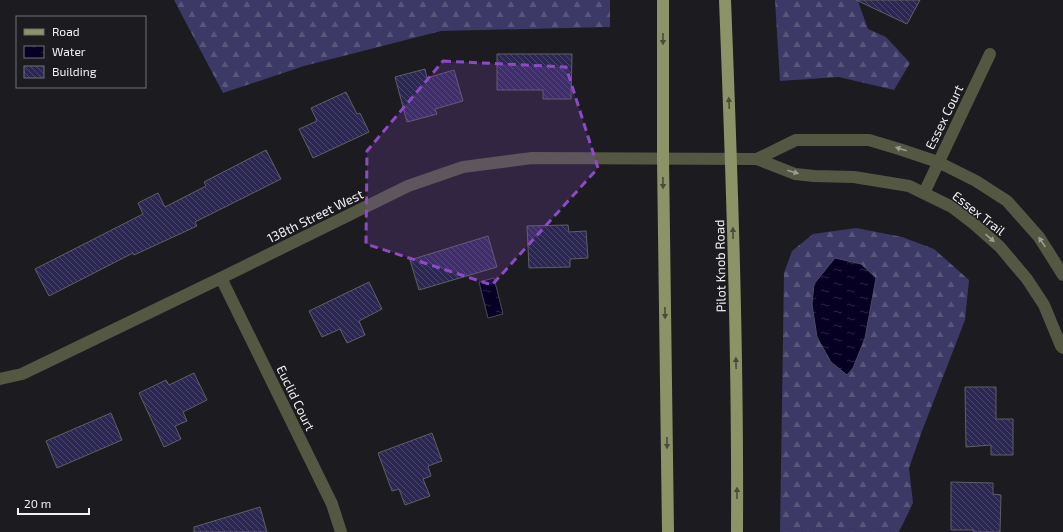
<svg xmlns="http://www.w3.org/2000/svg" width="1063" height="532" font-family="'Exo 2',sans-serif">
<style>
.forest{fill:url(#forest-firs)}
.water{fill:url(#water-ripples);stroke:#4c4861}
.building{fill:url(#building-back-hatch);stroke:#5e5e63}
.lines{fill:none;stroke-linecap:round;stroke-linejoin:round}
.minor{stroke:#545842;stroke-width:12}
.major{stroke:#8c9467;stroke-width:12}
.oneway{fill:#494c3c}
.oneway2{fill:#9b9d92}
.marked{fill:#8d4ac7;fill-opacity:0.2;stroke:#8d4ac7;stroke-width:3;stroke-dasharray:8 5;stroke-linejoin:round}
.labels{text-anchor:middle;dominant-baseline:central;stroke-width:3;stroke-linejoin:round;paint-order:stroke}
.street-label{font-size:13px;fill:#f1f1f4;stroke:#1c1c20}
</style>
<defs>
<pattern id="forest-firs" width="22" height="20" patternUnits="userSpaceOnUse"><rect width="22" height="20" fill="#3c3966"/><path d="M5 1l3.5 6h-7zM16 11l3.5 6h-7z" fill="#59567c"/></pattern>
<pattern id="water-ripples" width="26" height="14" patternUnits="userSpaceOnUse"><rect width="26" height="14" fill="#060022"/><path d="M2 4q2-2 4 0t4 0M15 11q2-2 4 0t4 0" fill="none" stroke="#2b2643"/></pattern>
<pattern id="building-back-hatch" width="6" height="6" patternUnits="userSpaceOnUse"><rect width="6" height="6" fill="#2b2752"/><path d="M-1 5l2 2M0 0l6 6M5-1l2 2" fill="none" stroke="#4a476c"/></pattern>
</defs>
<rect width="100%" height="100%" fill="#1c1c20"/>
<g class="forest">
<path d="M 174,0 L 610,0 L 610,27 L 441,31 L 304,66 L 223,93 Z"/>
<path d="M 775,0 L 858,0 L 859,4 L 868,29 L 886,37 L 910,63 L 894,90 L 839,77 L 780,81 Z"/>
<path d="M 856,228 L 902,237 L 934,249 L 969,280 L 965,320 L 922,431 L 909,468 L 913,503 L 899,532 L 780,532 L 784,273 L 792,251 L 813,234 Z"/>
</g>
<g class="water">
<path d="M 835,258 L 861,264 L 876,278 L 865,338 L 853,368 L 847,375 L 831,362 L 817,337 L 812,304 L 814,284 Z"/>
<path d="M 494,278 L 503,314 L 488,318 L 479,282 Z"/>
</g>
<g class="building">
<path d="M 856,0 L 920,0 L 907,24 Z"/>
<path d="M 497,54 L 572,54 L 571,99 L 543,99 L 543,90 L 497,90 Z"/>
<path d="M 425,69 L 427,78 L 454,70 L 463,101 L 435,109 L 437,114 L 407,122 L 395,77 Z"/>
<path d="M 346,92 L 357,114 L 360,113 L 369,132 L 313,158 L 299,129 L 317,121 L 311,108 Z"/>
<path d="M 266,150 L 281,179 L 195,222 L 197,226 L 134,255 L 133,253 L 49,296 L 35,269 L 143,214 L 138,203 L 158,193 L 165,207 L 206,186 L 204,182 Z"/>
<path d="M 568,225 L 569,232 L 586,231 L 588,258 L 570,259 L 570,267 L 529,268 L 527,226 Z"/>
<path d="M 488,236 L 497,267 L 419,290 L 410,260 Z"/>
<path d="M 369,282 L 382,309 L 359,321 L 365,335 L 347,343 L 340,329 L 322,337 L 309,311 Z"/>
<path d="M 194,373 L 207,400 L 183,412 L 187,421 L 175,426 L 181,439 L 164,447 L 139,393 L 166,380 L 169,385 Z"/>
<path d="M 965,387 L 996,387 L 996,419 L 1013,419 L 1013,455 L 991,455 L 991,445 L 966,447 Z"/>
<path d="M 111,413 L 122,440 L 57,468 L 46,441 Z"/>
<path d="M 432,433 L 442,461 L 428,466 L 431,476 L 423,479 L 430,496 L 405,505 L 399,489 L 392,491 L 378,453 Z"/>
<path d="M 951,482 L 993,483 L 993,494 L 1001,495 L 1000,532 L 973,532 L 974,530 L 951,530 Z"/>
<path d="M 260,507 L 267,532 L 194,532 L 194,527 Z"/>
</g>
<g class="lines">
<g class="minor">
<path d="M 757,159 L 796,140 L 869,140 L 899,149 L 938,162 L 976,181 L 1007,201 L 1039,237 L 1063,275"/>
<path d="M 924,193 L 990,54"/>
<path d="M 221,278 L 332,504 L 341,532"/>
<path d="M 0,379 L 22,374 L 221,278 L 408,186 L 463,167 L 532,158 L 757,159 L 795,174 L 814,176 L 854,177 L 909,186 L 952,207 L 974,224 L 1000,247 L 1027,279 L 1044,305 L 1061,346 L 1063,348"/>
</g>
<g class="major">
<path d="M 663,0 L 663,159 L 668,532"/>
<path d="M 725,0 C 732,177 738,355 737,532"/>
</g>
</g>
<defs><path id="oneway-solid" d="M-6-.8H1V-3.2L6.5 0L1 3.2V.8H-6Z"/></defs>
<g class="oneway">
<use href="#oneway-solid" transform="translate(663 39) rotate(90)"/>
<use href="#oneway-solid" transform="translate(729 103) rotate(-93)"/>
<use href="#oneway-solid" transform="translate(663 183) rotate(89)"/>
<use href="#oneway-solid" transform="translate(733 233) rotate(-91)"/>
<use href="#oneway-solid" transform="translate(665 313) rotate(89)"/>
<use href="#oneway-solid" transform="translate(736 363) rotate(-91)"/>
<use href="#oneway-solid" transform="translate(667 443) rotate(89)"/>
<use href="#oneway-solid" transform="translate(737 493) rotate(-90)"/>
</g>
<g class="oneway2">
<use href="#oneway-solid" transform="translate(901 149) rotate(-162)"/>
<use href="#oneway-solid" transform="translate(793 172) rotate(16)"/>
<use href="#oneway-solid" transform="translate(990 238) rotate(41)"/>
<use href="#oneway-solid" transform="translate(1042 242) rotate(-124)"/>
</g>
<path class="marked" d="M 443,61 L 566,67 L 598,168 L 492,285 L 366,244 L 367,151 Z"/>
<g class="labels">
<g class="street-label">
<text transform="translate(944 117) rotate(-64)">Essex Court</text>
<text transform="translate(979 213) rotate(38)">Essex Trail</text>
<text transform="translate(315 216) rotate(-26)">138th Street West</text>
<text transform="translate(720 266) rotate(-91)">Pilot Knob Road</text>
<text transform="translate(296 398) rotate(64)">Euclid Court</text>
</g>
</g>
<rect x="16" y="16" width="130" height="72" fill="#1c1c20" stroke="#717175"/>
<rect x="24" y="29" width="20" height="6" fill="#8c9467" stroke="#717175"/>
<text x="52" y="36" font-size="12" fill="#f1f1f4">Road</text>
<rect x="24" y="46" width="20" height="12" fill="url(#water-ripples)" stroke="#717175"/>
<text x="52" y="56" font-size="12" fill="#f1f1f4">Water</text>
<rect x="24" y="66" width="20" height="12" fill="url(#building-back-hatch)" stroke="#717175"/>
<text x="52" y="76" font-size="12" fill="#f1f1f4">Building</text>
<path d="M18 508v6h71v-6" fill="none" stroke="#f1f1f4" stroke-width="2"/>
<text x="24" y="508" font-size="12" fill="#f1f1f4" stroke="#1c1c20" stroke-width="3" paint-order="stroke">20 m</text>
</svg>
